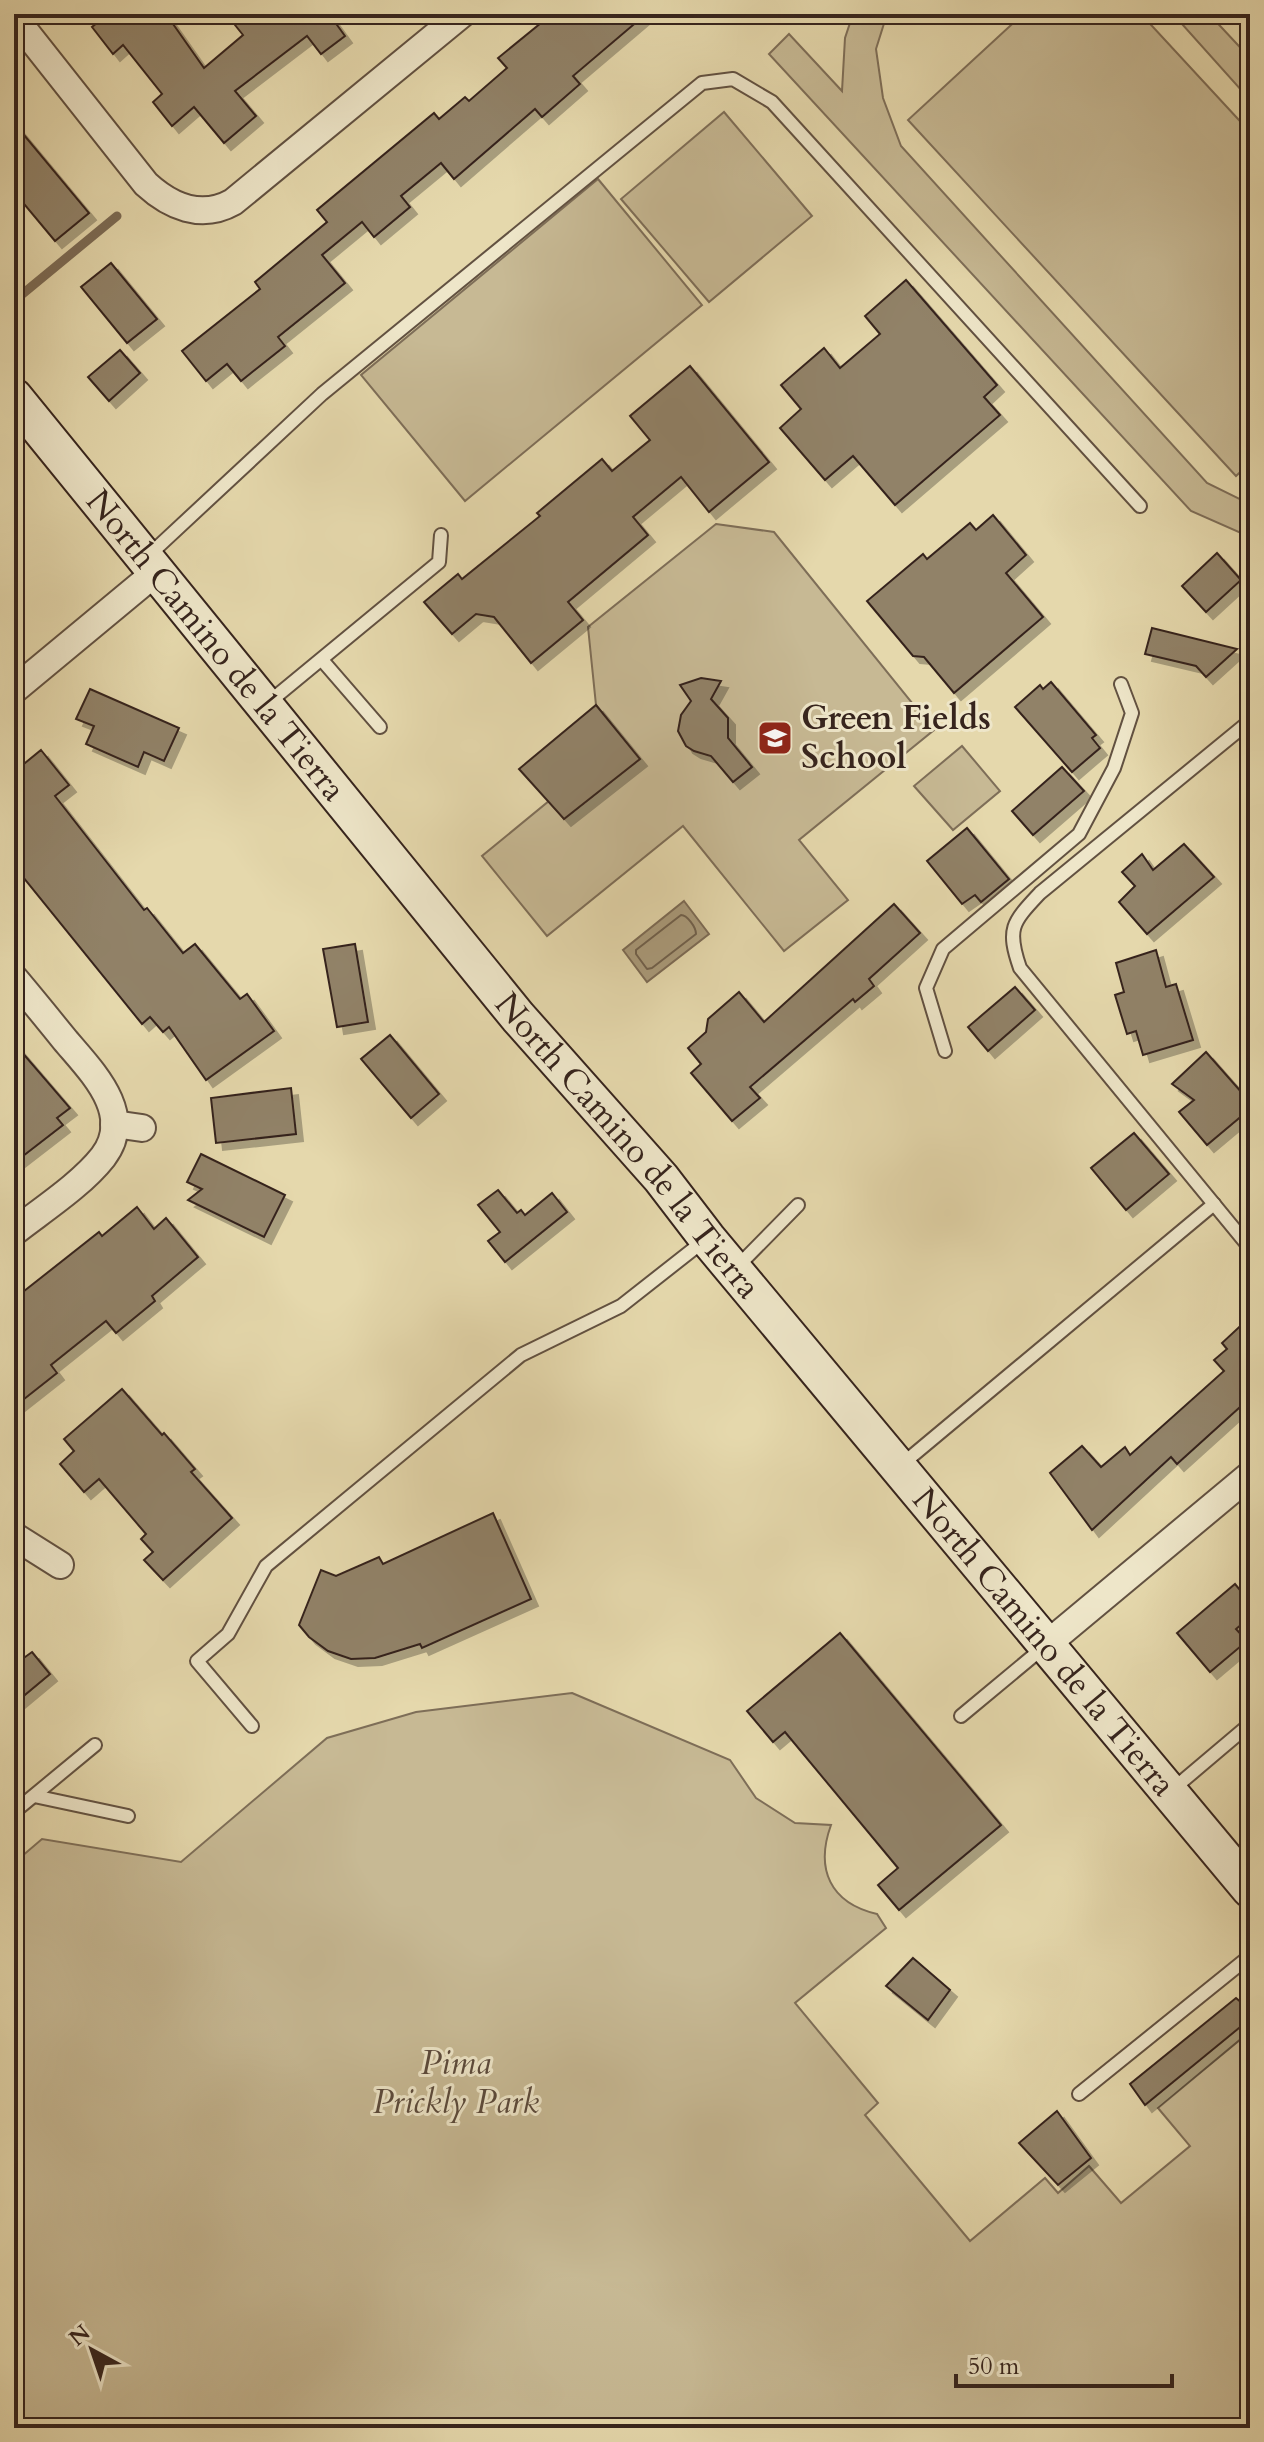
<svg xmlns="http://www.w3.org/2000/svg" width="1264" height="2442" font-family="Cardo,serif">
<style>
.green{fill:#c7b994;stroke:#7e6e58;stroke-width:2}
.water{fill:#aa9b7b;stroke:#7c6b55;stroke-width:2}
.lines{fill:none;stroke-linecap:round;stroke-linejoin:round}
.shore{stroke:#70604c;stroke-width:2}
.stream{stroke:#7c6b55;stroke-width:9}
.building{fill:#918267;stroke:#36241d;stroke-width:2;filter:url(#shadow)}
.lane-casing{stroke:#625141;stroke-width:16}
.street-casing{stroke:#625141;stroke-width:30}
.secondary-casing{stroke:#36241d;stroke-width:40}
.lane{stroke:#eee6c9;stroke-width:12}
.street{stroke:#eee6c9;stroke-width:26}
.secondary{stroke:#eee6c9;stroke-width:36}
.labels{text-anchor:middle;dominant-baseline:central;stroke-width:6;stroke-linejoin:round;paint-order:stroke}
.street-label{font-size:34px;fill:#36241d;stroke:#eee6c9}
.poi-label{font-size:34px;font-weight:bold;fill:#36241d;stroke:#eee6c9;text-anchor:start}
.park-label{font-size:34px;font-style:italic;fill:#5a493b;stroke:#eee6c9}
</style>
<defs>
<filter id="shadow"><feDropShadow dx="7" dy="7" stdDeviation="0" flood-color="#0004"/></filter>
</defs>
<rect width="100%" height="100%" fill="#e5d8ac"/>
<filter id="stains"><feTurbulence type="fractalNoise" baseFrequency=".0025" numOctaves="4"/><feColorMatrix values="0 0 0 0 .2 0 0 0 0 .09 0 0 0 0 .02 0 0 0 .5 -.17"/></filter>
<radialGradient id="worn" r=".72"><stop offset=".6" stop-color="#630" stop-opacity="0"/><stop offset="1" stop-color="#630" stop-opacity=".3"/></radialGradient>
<g class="green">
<path d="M 853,14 L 887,14 L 876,49 L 883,98 L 901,146 L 1207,483 L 1250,504 L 1250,537 L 1191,511 L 769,54 L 789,34 L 842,91 L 845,38 Z"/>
<path d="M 1023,14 L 1141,14 L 1250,132 L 1250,463 L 1236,476 L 908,120 Z"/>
<path d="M 1173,14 L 1209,14 L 1250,58 L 1250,100 Z"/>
<path d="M 724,112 L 812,216 L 709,302 L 621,199 Z"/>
<path d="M 598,179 L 702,305 L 465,501 L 361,375 Z"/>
<path d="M 716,524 L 774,532 L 934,730 L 799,840 L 848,900 L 784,951 L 683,826 L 547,936 L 482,856 L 549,801 L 564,819 L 639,759 L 596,705 L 588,627 Z"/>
<path d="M 962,746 L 1000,791 L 953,830 L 914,786 Z"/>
<path d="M 572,1693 L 730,1760 L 756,1798 L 795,1823 L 831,1825 C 815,1869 830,1903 877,1914 L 886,1928 L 795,2003 L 878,2103 L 865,2115 L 970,2241 L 1045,2178 L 1058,2193 L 1089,2166 L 1121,2203 L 1190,2146 L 1158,2108 L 1248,2033 L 1250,2428 L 21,2428 L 14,2425 L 14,1863 L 42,1839 L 181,1862 L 327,1738 L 416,1712 Z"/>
</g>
<path class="water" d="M 684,901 L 709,934 L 647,982 L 623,950 Z"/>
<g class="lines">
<path class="shore" d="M 681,915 C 687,915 696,927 696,934 L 652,968 L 647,969 L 636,954 L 636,950 Z"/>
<path class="stream" d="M 14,301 L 117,216"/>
</g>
<g class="building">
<path d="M 108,14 L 166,14 L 204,68 L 243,35 L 235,25 L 249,14 L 337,14 L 332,18 L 345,36 L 321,54 L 307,36 L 235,91 L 256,116 L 224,143 L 194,107 L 172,126 L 153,102 L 162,94 L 123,45 L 113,54 L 92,27 Z"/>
<path d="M 552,14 L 646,14 L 573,76 L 580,84 L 542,117 L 535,109 L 454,179 L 441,163 L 401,196 L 410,207 L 374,237 L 362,222 L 322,255 L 345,283 L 278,337 L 285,346 L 241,381 L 227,364 L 206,381 L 182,351 L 260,289 L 255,282 L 327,222 L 317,210 L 434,113 L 439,119 L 465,97 L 469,101 L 507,68 L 498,58 Z"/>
<path d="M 14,123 L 89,213 L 55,241 L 14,192 Z"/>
<path d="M 111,263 L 157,319 L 127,343 L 81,287 Z"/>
<path d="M 906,280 L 997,385 L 984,397 L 1000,415 L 895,505 L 853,456 L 825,480 L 780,428 L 801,409 L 781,385 L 824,348 L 840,368 L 880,334 L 865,316 Z"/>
<path d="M 120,350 L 140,373 L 109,401 L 88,377 Z"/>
<path d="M 690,366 L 769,462 L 709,512 L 681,477 L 633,517 L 648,535 L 568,602 L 583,620 L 531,663 L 494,617 L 476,614 L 452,634 L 424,602 L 458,574 L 462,579 L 540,516 L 537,513 L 602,459 L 612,471 L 650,440 L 630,416 Z"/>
<path d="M 993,515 L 1026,555 L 1006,573 L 1043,617 L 954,693 L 924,657 L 913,656 L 867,601 L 923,554 L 927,559 L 970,523 L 976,530 Z"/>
<path d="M 1217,553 L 1241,580 L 1206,612 L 1182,586 Z"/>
<path d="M 1152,628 L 1237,649 L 1206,677 L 1196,666 L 1145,654 Z"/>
<path d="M 701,678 L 721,681 L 711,699 L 728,718 L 728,738 L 752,767 L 733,782 L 711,756 L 694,751 L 686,746 L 678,731 L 681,715 L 691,701 L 680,685 Z"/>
<path d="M 1051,682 L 1096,735 L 1092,738 L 1100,748 L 1072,772 L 1015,707 L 1040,685 L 1043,689 Z"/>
<path d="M 90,689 L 179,728 L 164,761 L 144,752 L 138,767 L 86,744 L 94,726 L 76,719 Z"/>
<path d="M 596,705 L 640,759 L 564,819 L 519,769 Z"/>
<path d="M 41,750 L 69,785 L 55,796 L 144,910 L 147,908 L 183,953 L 195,944 L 240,999 L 247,994 L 274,1031 L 206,1080 L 169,1027 L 163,1032 L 150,1017 L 142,1024 L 14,866 L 14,772 Z"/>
<path d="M 1062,767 L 1084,791 L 1033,835 L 1012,811 Z"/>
<path d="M 967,828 L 1009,879 L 981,902 L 975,895 L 962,904 L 927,861 Z"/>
<path d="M 1184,844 L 1214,877 L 1147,934 L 1119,902 L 1135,886 L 1122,872 L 1142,854 L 1153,870 Z"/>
<path d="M 894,904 L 920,933 L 869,979 L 874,986 L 855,1002 L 853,999 L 750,1087 L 760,1098 L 732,1121 L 691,1073 L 701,1064 L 688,1048 L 706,1032 L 708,1019 L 739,992 L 764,1022 Z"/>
<path d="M 355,944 L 368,1022 L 337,1027 L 323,949 Z"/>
<path d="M 1156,950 L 1166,987 L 1176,984 L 1193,1040 L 1143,1055 L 1136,1031 L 1127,1034 L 1115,995 L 1124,992 L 1116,963 Z"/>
<path d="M 1015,987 L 1035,1010 L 988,1051 L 968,1027 Z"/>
<path d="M 390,1035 L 439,1094 L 411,1118 L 361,1059 Z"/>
<path d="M 14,1043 L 70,1108 L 57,1118 L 63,1125 L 14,1163 Z"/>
<path d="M 1206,1052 L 1250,1102 L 1250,1109 L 1207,1145 L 1179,1112 L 1194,1100 L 1172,1084 Z"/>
<path d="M 291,1088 L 296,1134 L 216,1143 L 211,1098 Z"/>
<path d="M 1134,1133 L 1169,1174 L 1126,1210 L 1091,1168 Z"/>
<path d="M 201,1154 L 285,1195 L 264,1237 L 188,1200 L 202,1189 L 187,1182 Z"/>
<path d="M 498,1190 L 517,1213 L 521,1210 L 525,1215 L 552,1193 L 567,1212 L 505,1262 L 488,1241 L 500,1232 L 478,1205 Z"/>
<path d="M 137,1207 L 154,1229 L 166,1218 L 198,1257 L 152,1296 L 155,1301 L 116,1333 L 106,1321 L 51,1365 L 57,1373 L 14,1407 L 14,1299 L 99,1232 L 102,1236 Z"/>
<path d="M 1250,1317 L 1250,1398 L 1177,1464 L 1171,1457 L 1092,1530 L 1050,1473 L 1082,1446 L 1101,1467 L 1125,1447 L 1130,1455 L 1224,1371 L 1214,1360 L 1227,1349 L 1222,1343 Z"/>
<path d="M 122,1389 L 162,1435 L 164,1433 L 195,1469 L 191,1472 L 232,1518 L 163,1580 L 144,1560 L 153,1552 L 141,1539 L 146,1534 L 99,1479 L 84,1492 L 60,1464 L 74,1451 L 64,1439 Z"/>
<path d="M 493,1513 L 531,1599 L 422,1648 L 420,1644 L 375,1658 L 351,1659 L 328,1651 L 309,1637 L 299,1625 L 321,1570 L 336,1576 L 379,1557 L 383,1564 Z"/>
<path d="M 1235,1584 L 1250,1602 L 1250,1617 L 1236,1629 L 1247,1641 L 1210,1672 L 1177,1633 Z"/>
<path d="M 840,1633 L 1001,1825 L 899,1910 L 878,1885 L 898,1868 L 785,1732 L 773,1742 L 747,1711 Z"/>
<path d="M 32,1652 L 50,1674 L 14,1704 L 14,1665 Z"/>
<path d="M 913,1958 L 950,1990 L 928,2020 L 886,1986 Z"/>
<path d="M 1236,1998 L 1250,2010 L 1250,2019 L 1145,2105 L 1130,2084 Z"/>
<path d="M 1057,2111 L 1091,2158 L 1058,2185 L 1019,2143 Z"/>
</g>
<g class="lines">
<defs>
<g id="lane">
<path d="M 147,557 L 322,394 L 702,83 L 733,79 L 772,102 L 1140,506"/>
<path d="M 322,660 L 380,727"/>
<path d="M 268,703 L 439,562 L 441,535"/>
<path d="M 1250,721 L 1040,893 C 1013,922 1006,928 1020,968 L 1250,1248"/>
<path d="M 945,1051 L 926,988 L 943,949 L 1079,834 L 1114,768 L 1132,713 L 1121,684"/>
<path d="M 737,1267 L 798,1205"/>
<path d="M 900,1466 L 1214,1204"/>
<path d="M 961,1716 L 1044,1647"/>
<path d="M 252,1726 L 197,1661 L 228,1634 L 266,1566 L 521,1355 L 621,1306 L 705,1240"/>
<path d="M 1172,1790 L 1250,1724"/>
<path d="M 34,1796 L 128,1816"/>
<path d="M 14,1812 L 95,1745"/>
<path d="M 1079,2094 L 1250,1956"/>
</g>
<g id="street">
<path d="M 14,17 L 146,184 C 170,206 201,220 233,202 L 462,14"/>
<path d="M 14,690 L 155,573"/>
<path d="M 14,978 C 31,998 48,1019 65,1040 C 91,1071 136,1114 103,1157 C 81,1185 42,1210 14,1232"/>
<path d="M 114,1124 L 142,1128"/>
<path d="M 14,1536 L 60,1565"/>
<path d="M 1046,1645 L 1250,1475"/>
</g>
<g id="secondary">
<path id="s1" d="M 14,397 L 518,1017 L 661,1178 L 707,1238 L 1250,1889"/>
</g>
</defs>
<use href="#lane" class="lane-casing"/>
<use href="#street" class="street-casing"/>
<use href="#secondary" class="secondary-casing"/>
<use href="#lane" class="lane"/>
<use href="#street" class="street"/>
<use href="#secondary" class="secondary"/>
</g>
<defs>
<symbol id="school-square" viewBox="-11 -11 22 22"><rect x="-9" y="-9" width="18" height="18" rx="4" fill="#8f2418" stroke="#eee6c9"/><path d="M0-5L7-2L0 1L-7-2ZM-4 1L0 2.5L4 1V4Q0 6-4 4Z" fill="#fff"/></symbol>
</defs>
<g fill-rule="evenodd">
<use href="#school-square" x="755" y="718" width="40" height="40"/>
</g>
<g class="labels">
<g class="street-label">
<text stroke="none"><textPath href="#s1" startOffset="320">North Camino de la Tierra</textPath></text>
<text stroke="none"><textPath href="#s1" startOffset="968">North Camino de la Tierra</textPath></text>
<text stroke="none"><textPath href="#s1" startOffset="1616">North Camino de la Tierra</textPath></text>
</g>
<g class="poi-label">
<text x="801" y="718">Green Fields<tspan x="801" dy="39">School</tspan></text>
</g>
<g class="park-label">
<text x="456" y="2063">Pima<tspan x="456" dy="39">Prickly Park</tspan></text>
</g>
</g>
<rect width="1264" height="2442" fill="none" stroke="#e5d8ac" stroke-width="48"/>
<rect x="16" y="16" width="1232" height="2410" fill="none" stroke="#36241d" stroke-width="4"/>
<rect x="24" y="24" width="1216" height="2394" fill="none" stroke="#36241d" stroke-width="2"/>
<g transform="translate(92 2350) rotate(320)" stroke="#eee6c9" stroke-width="6" paint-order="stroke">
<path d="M0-6L14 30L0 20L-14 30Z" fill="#36241d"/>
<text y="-12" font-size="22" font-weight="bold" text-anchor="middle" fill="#36241d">N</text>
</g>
<path d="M956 2374v12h216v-12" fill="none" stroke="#36241d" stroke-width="4"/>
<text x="968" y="2374" font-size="24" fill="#36241d" stroke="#eee6c9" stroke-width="6" paint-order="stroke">50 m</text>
<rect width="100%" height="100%" filter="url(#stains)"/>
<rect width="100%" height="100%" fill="url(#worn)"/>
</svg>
